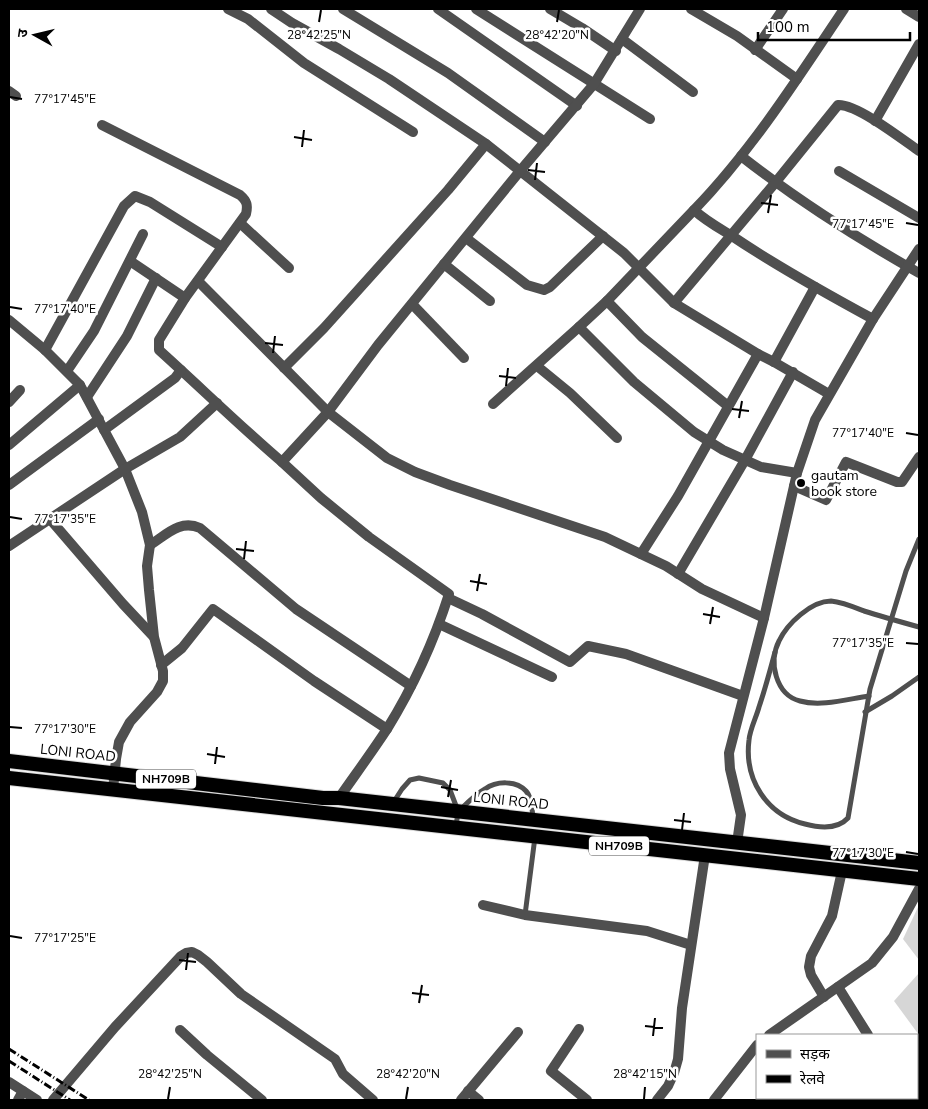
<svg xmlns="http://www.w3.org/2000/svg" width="928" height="1109" font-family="'Nunito Sans','Noto Sans Devanagari',sans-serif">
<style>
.green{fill:#d6d6d6}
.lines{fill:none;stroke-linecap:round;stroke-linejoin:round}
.trunk-casing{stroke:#dbdbdb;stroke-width:16}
.service{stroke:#4f4f4f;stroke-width:5}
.minor{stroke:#4f4f4f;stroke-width:10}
.tertiary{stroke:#4f4f4f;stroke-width:10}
.trunk{stroke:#000;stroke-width:14}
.rail{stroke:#000;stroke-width:3;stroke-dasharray:8 2.5 1 2.5;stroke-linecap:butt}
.ticks{fill:none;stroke:#000;stroke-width:2}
.poi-dot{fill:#000;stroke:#fff;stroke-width:2}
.labels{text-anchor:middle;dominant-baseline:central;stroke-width:5;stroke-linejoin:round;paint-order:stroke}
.shield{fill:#fff;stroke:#4c4c4c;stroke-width:1}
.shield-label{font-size:12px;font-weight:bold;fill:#000}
.poi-label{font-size:14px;fill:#000;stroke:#fff;text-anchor:start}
.street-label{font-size:14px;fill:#000;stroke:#fff}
.ticks-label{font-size:12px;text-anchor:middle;fill:#000;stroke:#fff;stroke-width:5;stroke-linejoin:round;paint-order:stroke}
</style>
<rect width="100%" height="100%" fill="#fff"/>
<g class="green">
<path d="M 919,905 L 919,960 L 903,939 Z"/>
<path d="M 919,973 L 919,1035 L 894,1001 Z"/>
</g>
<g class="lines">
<defs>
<g id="trunk">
<path d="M 9,761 L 323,798 L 339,798 L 919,863"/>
<path d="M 9,778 L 919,879"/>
</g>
</defs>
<use href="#trunk" class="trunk-casing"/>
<g class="service">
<path d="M 775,652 C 770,671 765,689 759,707 C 756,718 750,729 749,740 C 744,780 767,815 805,824 C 820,828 837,830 848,818 L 870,689 L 906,571 L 919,539"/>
<path d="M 869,696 C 848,699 821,707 800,701 C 776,695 768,662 779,641 C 787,624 811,601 831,601 C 842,602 854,607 864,611 C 883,617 901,622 919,627"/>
<path d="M 865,712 L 892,696 L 919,677"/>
<path d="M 393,803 L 402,789 L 410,780 L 419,778 L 443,783 L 450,790 L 458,811 L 456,827"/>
<path d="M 461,809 C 468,802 476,794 485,789 C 496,781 516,780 526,791 C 532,798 532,809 533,818"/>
<path d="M 525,915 L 535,837"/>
</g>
<g class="minor">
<path d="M 228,9 L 248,19 L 304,63 L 413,132"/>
<path d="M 271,9 L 292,23 L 339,49 L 389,79 L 486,144 L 624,253 L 674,303 L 758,354 L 774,362 L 829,394"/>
<path d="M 343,9 L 448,73 L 545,142"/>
<path d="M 438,9 L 577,106"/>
<path d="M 476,9 L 650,119"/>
<path d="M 550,9 L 582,28 L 616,51"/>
<path d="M 691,9 L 737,36 L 797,79"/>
<path d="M 844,9 C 798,78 752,150 694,210 C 706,221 719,228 732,236 C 778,267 825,293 873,319"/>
<path d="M 906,9 L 919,17"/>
<path d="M 622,39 L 693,92"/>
<path d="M 755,50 L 783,9"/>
<path d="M 9,91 L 16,96"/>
<path d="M 875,121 L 919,44"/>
<path d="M 102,125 L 240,195 C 247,201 248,205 246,214 L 185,298 L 159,340 L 159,350 C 200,387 240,426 282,462 L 328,412 L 378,345 L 520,171 L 594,84 L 640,9"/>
<path d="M 741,156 C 797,200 857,238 919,273"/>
<path d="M 839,171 L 919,218"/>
<path d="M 694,210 L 607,301 L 642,337 L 728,406"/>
<path d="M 240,223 L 289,268"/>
<path d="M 466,238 L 527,285 L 544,290 L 550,287 L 603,236"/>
<path d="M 130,261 L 185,298"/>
<path d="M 444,264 L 490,301"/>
<path d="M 198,281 L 328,412 L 387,458 L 415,472 L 450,485 L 605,537 L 666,566 L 702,589 L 764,618"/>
<path d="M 674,303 L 775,183 L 838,105 C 857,104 902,139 919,151"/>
<path d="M 412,304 L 464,358"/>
<path d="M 9,320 L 45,350 L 80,385 L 125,469 L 142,512 L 150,545 L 147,566 L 149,590 L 154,637 L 163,671 L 163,681 L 157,692 L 130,722 L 119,742 L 116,759 L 113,790"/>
<path d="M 579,327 L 607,301"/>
<path d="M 45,350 L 124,206 L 135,196 L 150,202 L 222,247"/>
<path d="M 774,362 L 815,287"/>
<path d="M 537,366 L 570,393 L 617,438"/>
<path d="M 284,368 L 324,328 L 448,190 L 486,144"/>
<path d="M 67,371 L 94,331 L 143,234"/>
<path d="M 87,397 L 127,336 L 156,278"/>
<path d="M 9,402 L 20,390"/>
<path d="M 493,404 L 579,327 L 634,382 L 694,432 L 723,450 L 761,467 L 797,473"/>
<path d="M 104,430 L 175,378 L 181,370"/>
<path d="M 9,445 L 80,385"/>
<path d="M 282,462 L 321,498 L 369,537 L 449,594 C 434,641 413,687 387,729 C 372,752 355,775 339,798"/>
<path d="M 9,485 L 99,419"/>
<path d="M 794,486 L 826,500 L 846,462 L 897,482 L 902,482 L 919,457"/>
<path d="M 49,518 L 123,604 L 153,636"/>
<path d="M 150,545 C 166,535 180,519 200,528 L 296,609 L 411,686"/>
<path d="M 9,546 L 125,469 L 180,437 L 217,403"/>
<path d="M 641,554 L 678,496 L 758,354"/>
<path d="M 678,574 L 745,460 L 793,372"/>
<path d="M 448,598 L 482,614 L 570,662 L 588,646 L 626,654 L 743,696"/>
<path d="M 439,624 L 552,677"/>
<path d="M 161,665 L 182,648 L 213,609 L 314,681 L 387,729"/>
<path d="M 737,843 L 741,815 L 730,769 L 729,753 L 764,618 L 797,473 L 815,420 L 873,319 L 919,249"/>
<path d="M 483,905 L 525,915 L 647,931 L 691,945"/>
<path d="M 838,987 L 868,1035"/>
<path d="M 824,997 L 811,975 L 809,967 L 811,956 L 832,916 L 842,871"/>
<path d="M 579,1029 L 551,1071 L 587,1100"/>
<path d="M 180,1030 L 207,1055 L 262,1100"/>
<path d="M 769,1035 L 872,963 L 893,937 L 919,889"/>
<path d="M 468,1091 L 479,1100"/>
<path d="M 793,1098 L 795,1100"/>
<path d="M 864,1098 L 865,1100"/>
<path d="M 907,1098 L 909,1100"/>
<path d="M 18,1100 L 23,1091"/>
<path d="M 53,1100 L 115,1027 L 181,956 L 186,953 L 192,952 L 198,955 L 207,962 L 241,994 L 335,1059 L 343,1074 L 373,1100"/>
<path d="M 461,1100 L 518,1032"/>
<path d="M 657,1100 L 668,1086 L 674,1073 L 678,1059 L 682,1008 L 705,855"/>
<path d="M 714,1100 L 757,1045"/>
<path d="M 820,1100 L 824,1098"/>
</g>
<path class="tertiary" d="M 9,1082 L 37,1100"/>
<use href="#trunk" class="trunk"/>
<g class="rail">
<path d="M 9,1049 L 89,1100"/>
<path d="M 9,1061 L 70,1100"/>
</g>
</g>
<path class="ticks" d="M 319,22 L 321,10M 557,22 L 559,10M 10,97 L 22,99M 294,137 L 312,140M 302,147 L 304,130M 528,170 L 545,172M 535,180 L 537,163M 761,203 L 778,205M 768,213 L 771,195M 906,223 L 918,225M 10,307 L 22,309M 265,343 L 283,345M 273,353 L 275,336M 499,376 L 516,378M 506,386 L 508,368M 732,409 L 749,411M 739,418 L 742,401M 906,433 L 918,435M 10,517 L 22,519M 236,549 L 254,551M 244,559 L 246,541M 470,581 L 487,584M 477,591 L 480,574M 703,614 L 720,617M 710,624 L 713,607M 906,643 L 918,644M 10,727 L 22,728M 207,754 L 225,757M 215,764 L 217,747M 441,787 L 458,790M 448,797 L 451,780M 674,820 L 691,822M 682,830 L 684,813M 906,852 L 918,854M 10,936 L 22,938M 179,960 L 196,962M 186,970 L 188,953M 412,993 L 429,995M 419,1003 L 422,985M 645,1026 L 663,1028M 653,1036 L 655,1018M 168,1099 L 170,1087M 406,1099 L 408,1087M 644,1099 L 645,1087"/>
<circle class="poi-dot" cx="801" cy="483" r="5"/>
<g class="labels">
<g class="shield">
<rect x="136" y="769.5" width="60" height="19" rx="4"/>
<rect x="589" y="836.5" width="60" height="19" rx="4"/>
</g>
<g class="shield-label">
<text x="166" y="779">NH709B</text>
<text x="619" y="846">NH709B</text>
</g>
<g class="poi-label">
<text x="811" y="475">gautam<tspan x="811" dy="16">book store</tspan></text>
</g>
<g class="street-label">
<text transform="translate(78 753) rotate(6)">LONI ROAD</text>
<text transform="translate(511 801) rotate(6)">LONI ROAD</text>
</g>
</g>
<g class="ticks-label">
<text x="319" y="39">28°42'25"N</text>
<text x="557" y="39">28°42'20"N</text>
<text x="65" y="103">77°17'45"E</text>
<text x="863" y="228">77°17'45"E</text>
<text x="65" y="313">77°17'40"E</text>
<text x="863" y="437">77°17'40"E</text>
<text x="65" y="523">77°17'35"E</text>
<text x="863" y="647">77°17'35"E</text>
<text x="65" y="733">77°17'30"E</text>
<text x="863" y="857">77°17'30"E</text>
<text x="65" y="942">77°17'25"E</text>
<text x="170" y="1078">28°42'25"N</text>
<text x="408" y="1078">28°42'20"N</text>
<text x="645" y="1078">28°42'15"N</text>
</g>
<rect width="928" height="1109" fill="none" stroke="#000000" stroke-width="20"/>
<rect x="756" y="1034" width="162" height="65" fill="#ffffff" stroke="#999999"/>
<rect x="766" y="1050" width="25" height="8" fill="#4f4f4f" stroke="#999999"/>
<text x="800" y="1059" font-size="15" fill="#000000">सड़क</text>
<rect x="766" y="1075" width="25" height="8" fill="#000000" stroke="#999999"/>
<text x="800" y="1084" font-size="15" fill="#000000">रेलवे</text>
<g transform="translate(35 35) rotate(278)" stroke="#ffffff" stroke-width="4" paint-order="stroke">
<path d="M0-4L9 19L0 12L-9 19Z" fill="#000000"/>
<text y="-8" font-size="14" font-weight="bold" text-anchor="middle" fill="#000000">उ</text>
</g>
<path d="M758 32v8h152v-8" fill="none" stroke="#000000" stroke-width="2.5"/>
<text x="766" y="32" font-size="15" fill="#000000" stroke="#ffffff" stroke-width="4" paint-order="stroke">100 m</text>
</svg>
